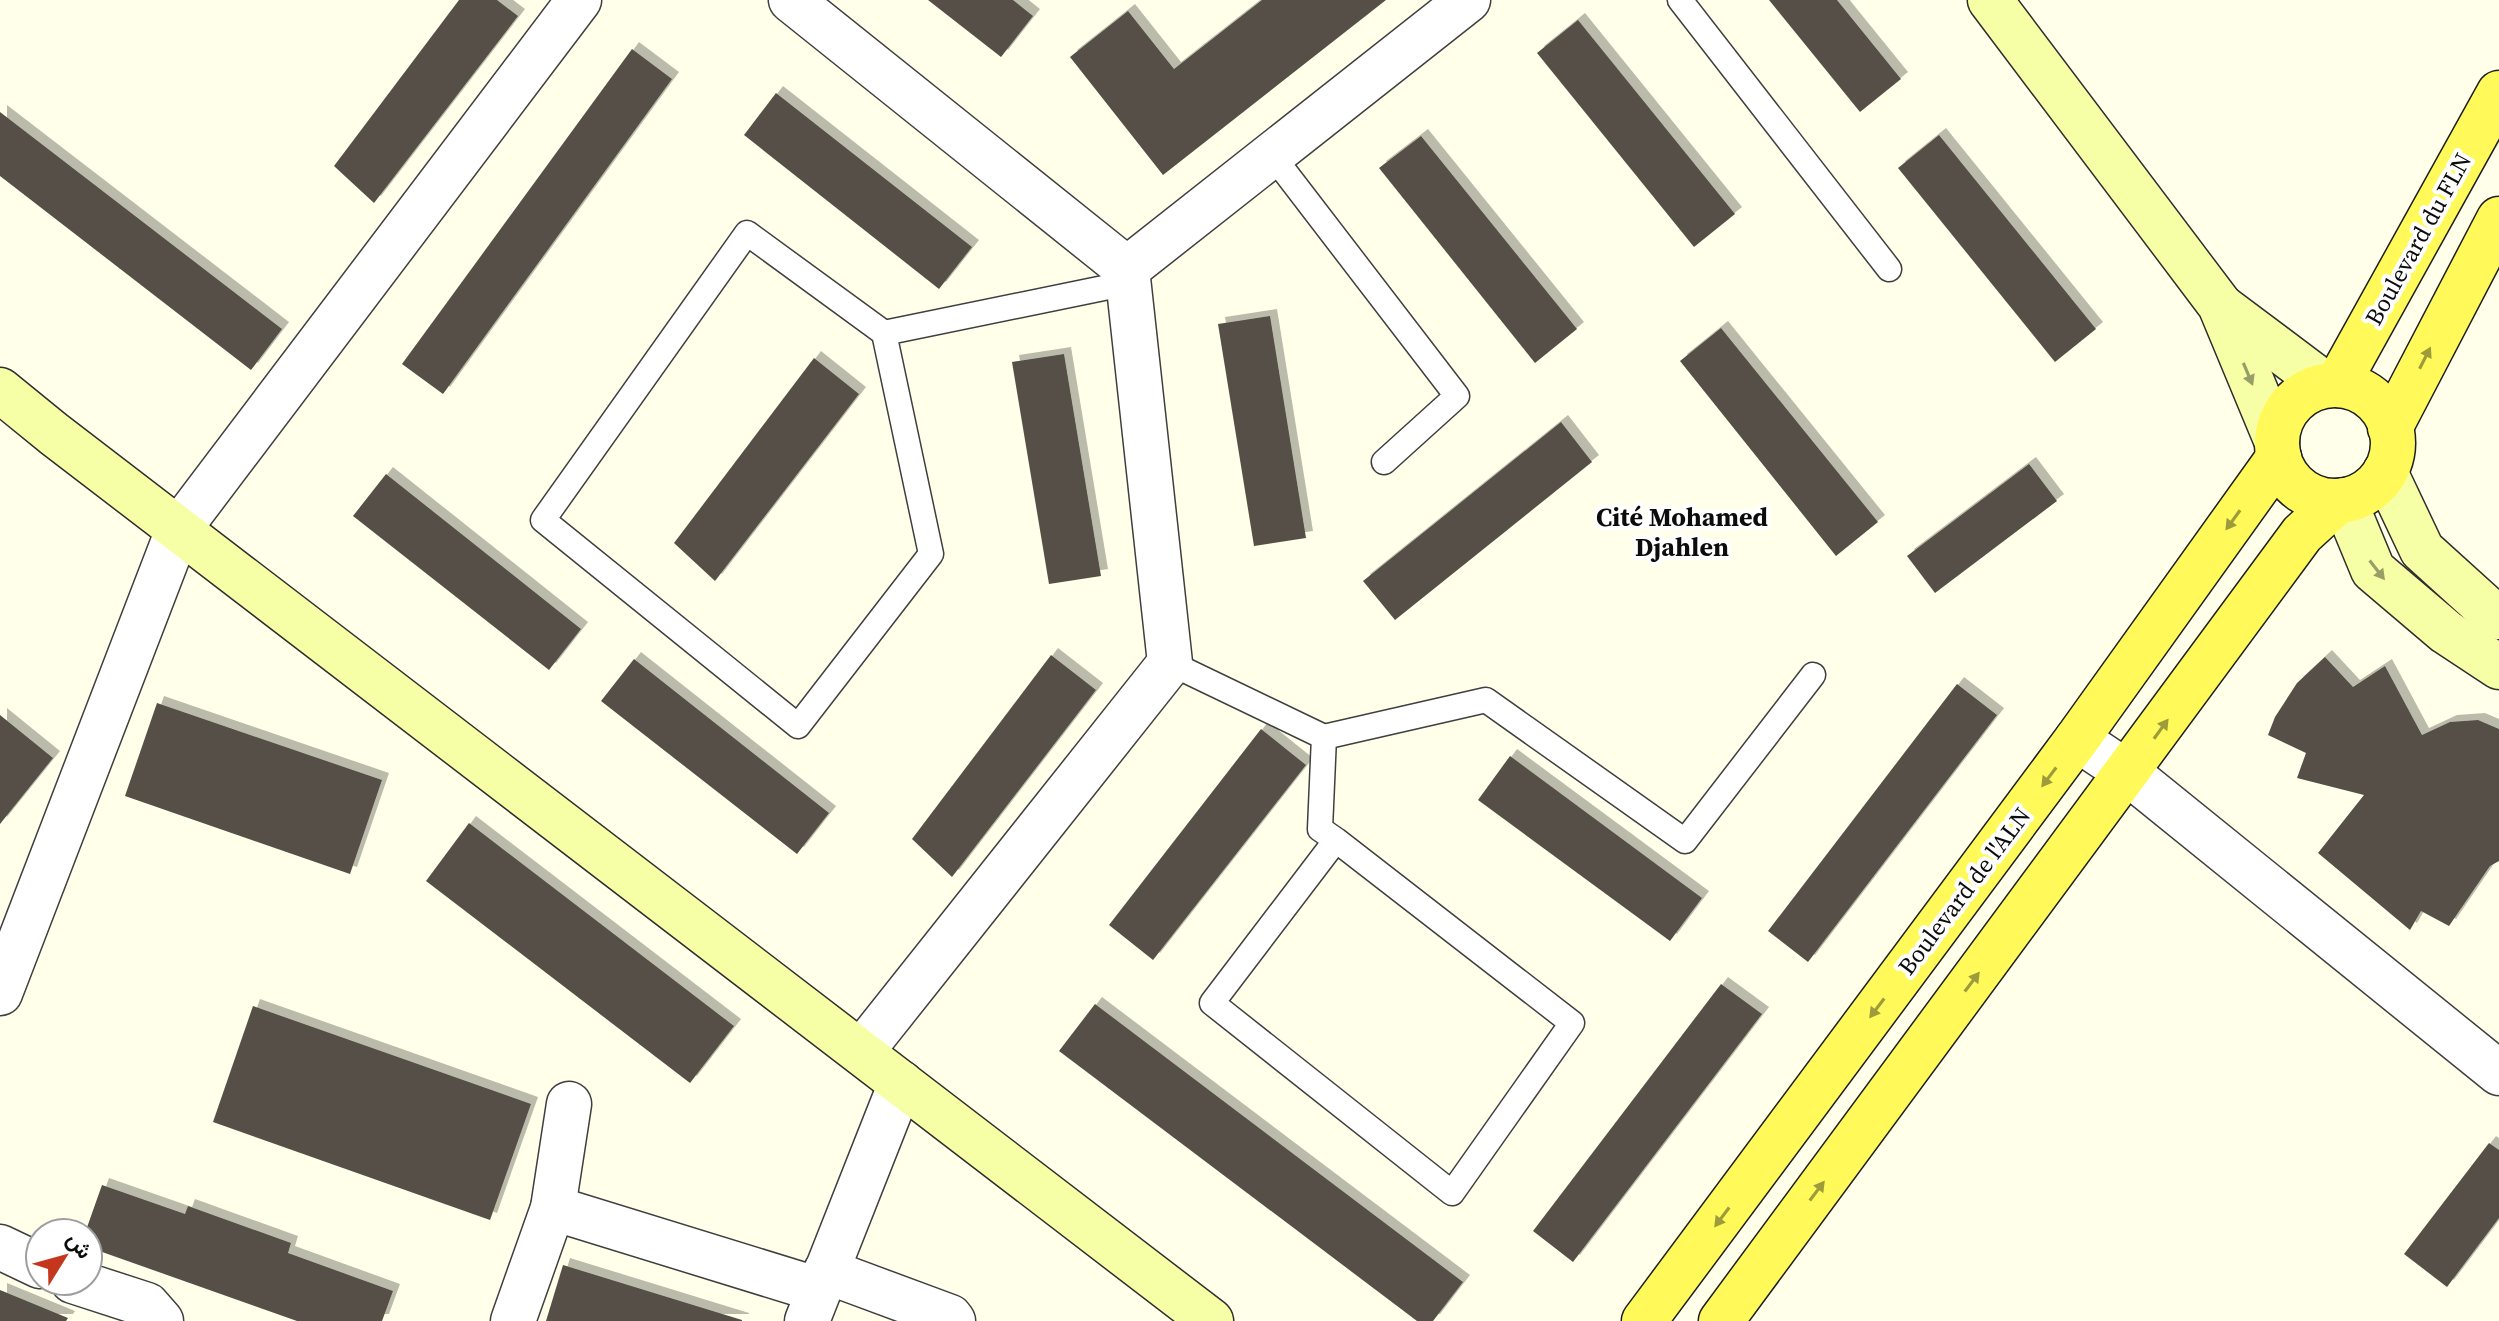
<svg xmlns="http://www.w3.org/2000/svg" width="2499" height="1321" font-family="'Source Serif 4',Vazirmatn,serif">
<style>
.building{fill:#554f47;filter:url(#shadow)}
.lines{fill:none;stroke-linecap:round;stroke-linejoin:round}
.lane-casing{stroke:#3f3f3f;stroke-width:27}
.street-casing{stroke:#3f3f3f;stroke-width:47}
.secondary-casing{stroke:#2e2e2e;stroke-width:47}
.primary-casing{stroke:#1d1d1d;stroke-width:47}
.lane{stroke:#fff;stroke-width:24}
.street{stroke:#fff;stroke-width:44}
.secondary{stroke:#f6ffa5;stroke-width:44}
.primary{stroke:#fffa5a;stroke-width:44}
.oneway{fill:#9e9b3b}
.oneway2{fill:#989e68}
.labels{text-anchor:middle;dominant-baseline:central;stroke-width:8;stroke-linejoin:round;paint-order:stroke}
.street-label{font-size:24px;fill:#0c0c0c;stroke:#fff}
.neighbourhood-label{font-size:26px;font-weight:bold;fill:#0c0c0c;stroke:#fff}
</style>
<defs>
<filter id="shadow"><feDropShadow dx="7" dy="-7" stdDeviation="0" flood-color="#0004"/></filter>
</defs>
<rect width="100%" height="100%" fill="#ffffea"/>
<g class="building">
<path d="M 459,0 L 497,0 L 518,16 L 374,203 L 334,166 Z"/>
<path d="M 928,0 L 1013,0 L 1033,16 L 1001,57 Z"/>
<path d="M 1262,0 L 1386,0 L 1163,175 L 1070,57 L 1128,11 L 1174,69 Z"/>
<path d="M 1769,0 L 1837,0 L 1901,79 L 1860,112 Z"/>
<path d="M 1578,20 L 1735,214 L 1694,247 L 1537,53 Z"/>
<path d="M 632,49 L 672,79 L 443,394 L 402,364 Z"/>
<path d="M 776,93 L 972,247 L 939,289 L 744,135 Z"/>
<path d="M 0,112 L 282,329 L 251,370 L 0,176 Z"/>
<path d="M 1939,135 L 2096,329 L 2055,362 L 1898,168 Z"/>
<path d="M 1421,136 L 1577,329 L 1535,363 L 1379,168 Z"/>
<path d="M 1270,316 L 1306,538 L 1254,546 L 1218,324 Z"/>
<path d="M 1721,328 L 1878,522 L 1836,556 L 1680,361 Z"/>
<path d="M 1064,354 L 1101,576 L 1049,584 L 1012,362 Z"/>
<path d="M 814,358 L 859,394 L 715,581 L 674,543 Z"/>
<path d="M 1561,422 L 1592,462 L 1395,620 L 1363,581 Z"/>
<path d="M 2029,464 L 2057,501 L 1935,593 L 1907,556 Z"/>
<path d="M 386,474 L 581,629 L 549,670 L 353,516 Z"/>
<path d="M 1051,655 L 1096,690 L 952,877 L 912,839 Z"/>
<path d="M 2325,657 L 2353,687 L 2385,666 L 2422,735 L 2450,722 L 2478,720 L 2499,729 L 2499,861 L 2490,866 L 2449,926 L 2421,911 L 2410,930 L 2318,853 L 2364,795 L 2297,778 L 2306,753 L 2268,735 L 2275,717 L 2297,683 Z"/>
<path d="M 634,659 L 829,813 L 797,854 L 601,701 Z"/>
<path d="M 1957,684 L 1997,715 L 1808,962 L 1768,931 Z"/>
<path d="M 157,703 L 382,780 L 350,874 L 125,796 Z"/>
<path d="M 0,715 L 53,758 L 0,824 Z"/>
<path d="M 1261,729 L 1306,765 L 1153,960 L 1109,925 Z"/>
<path d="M 1510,756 L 1702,898 L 1670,941 L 1478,800 Z"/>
<path d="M 469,823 L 734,1026 L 690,1083 L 426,881 Z"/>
<path d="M 1721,984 L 1762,1014 L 1573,1262 L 1533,1231 Z"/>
<path d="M 1095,1004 L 1463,1282 L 1433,1321 L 1417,1321 L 1059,1051 Z"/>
<path d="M 253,1006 L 531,1104 L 490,1220 L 213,1122 Z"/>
<path d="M 2489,1143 L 2499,1150 L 2499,1218 L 2447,1287 L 2404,1254 Z"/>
<path d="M 102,1185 L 185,1214 L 188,1206 L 291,1243 L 288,1253 L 393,1291 L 382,1321 L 297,1321 L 88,1247 L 88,1233 L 85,1233 Z"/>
<path d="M 563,1265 L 742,1320 L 742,1321 L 546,1321 Z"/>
<path d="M 0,1290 L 68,1318 L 66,1321 L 0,1321 Z"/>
</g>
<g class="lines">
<defs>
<g id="lane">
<path d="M 1680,0 L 1889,269"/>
<path d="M 1272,155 L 1457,396 L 1384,462"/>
<path d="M 884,333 L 931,554 L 798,726 L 543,520 L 747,233 L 884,333 L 1128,283"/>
<path d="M 1170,663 L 1324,737"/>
<path d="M 1336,840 L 1212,1003 L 1452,1193 L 1572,1023 L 1336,840 L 1320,829 L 1324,737 L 1486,700 L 1685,841 L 1813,675"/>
</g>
<g id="street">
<path d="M 791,0 L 1127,269 L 1170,663 L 861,1052"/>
<path d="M 1127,269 L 1468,0"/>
<path d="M 2077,739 L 2128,773 L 2499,1073"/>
<path d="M 0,993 L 178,530 L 579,0"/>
<path d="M 553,1208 L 819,1290"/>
<path d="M 0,1247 L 40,1266"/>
<path d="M 826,1271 L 950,1317 L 953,1321"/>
<path d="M 73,1281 L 147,1305 L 161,1321"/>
<path d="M 513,1321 L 553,1208 L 569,1104"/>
<path d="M 807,1321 L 901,1083"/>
</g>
<g id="secondary">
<path d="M 1990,0 L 2220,305 L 2277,442"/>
<path d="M 2222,307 L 2326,385"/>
<path d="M 0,390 L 54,434 L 1211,1321"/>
<path d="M 2385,472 L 2422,550 L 2486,608 L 2499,617"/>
<path d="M 2344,500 L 2373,570 L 2446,632 L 2499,667"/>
</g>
<g id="primary">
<path d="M 2337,385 L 2499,93"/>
<circle cx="2335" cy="443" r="58"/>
<path d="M 2390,428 L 2499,219"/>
<path d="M 1644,1321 L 2077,739 L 2279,457"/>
<path d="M 1721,1321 L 2302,534 L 2338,501"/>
</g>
</defs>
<use href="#lane" class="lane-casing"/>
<use href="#street" class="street-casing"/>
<use href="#secondary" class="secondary-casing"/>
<use href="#primary" class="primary-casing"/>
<use href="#lane" class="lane"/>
<use href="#street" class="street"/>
<use href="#secondary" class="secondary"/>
<use href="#primary" class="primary"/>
</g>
<defs><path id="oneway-solid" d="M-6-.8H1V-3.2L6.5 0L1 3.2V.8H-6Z" transform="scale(2)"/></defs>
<g class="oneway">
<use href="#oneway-solid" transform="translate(2425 358) rotate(-63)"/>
<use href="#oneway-solid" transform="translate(2233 520) rotate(126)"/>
<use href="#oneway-solid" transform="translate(2161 729) rotate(-54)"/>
<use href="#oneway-solid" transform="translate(2049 777) rotate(127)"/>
<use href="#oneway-solid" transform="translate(1972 982) rotate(-53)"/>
<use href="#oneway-solid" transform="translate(1877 1008) rotate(127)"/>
<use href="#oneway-solid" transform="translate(1817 1191) rotate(-53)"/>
<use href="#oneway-solid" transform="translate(1722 1217) rotate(127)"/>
</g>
<g class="oneway2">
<use href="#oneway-solid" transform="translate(2248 374) rotate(67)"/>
<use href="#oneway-solid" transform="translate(2377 570) rotate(52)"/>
</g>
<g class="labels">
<g class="street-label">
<text transform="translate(2418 239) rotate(-61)">Boulevard du FLN</text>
<text transform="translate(1964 891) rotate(-53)">Boulevard de l'ALN</text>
</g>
<g class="neighbourhood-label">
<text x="1682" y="517">Cité Mohamed<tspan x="1682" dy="30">Djahlen</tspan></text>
</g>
</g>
<g transform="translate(64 1257) rotate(53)"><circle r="38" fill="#ffffff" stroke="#9e9e9e" stroke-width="2"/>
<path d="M0-6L14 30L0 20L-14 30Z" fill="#c4371c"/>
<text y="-12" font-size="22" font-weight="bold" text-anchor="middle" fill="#0c0c0c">ش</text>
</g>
</svg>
